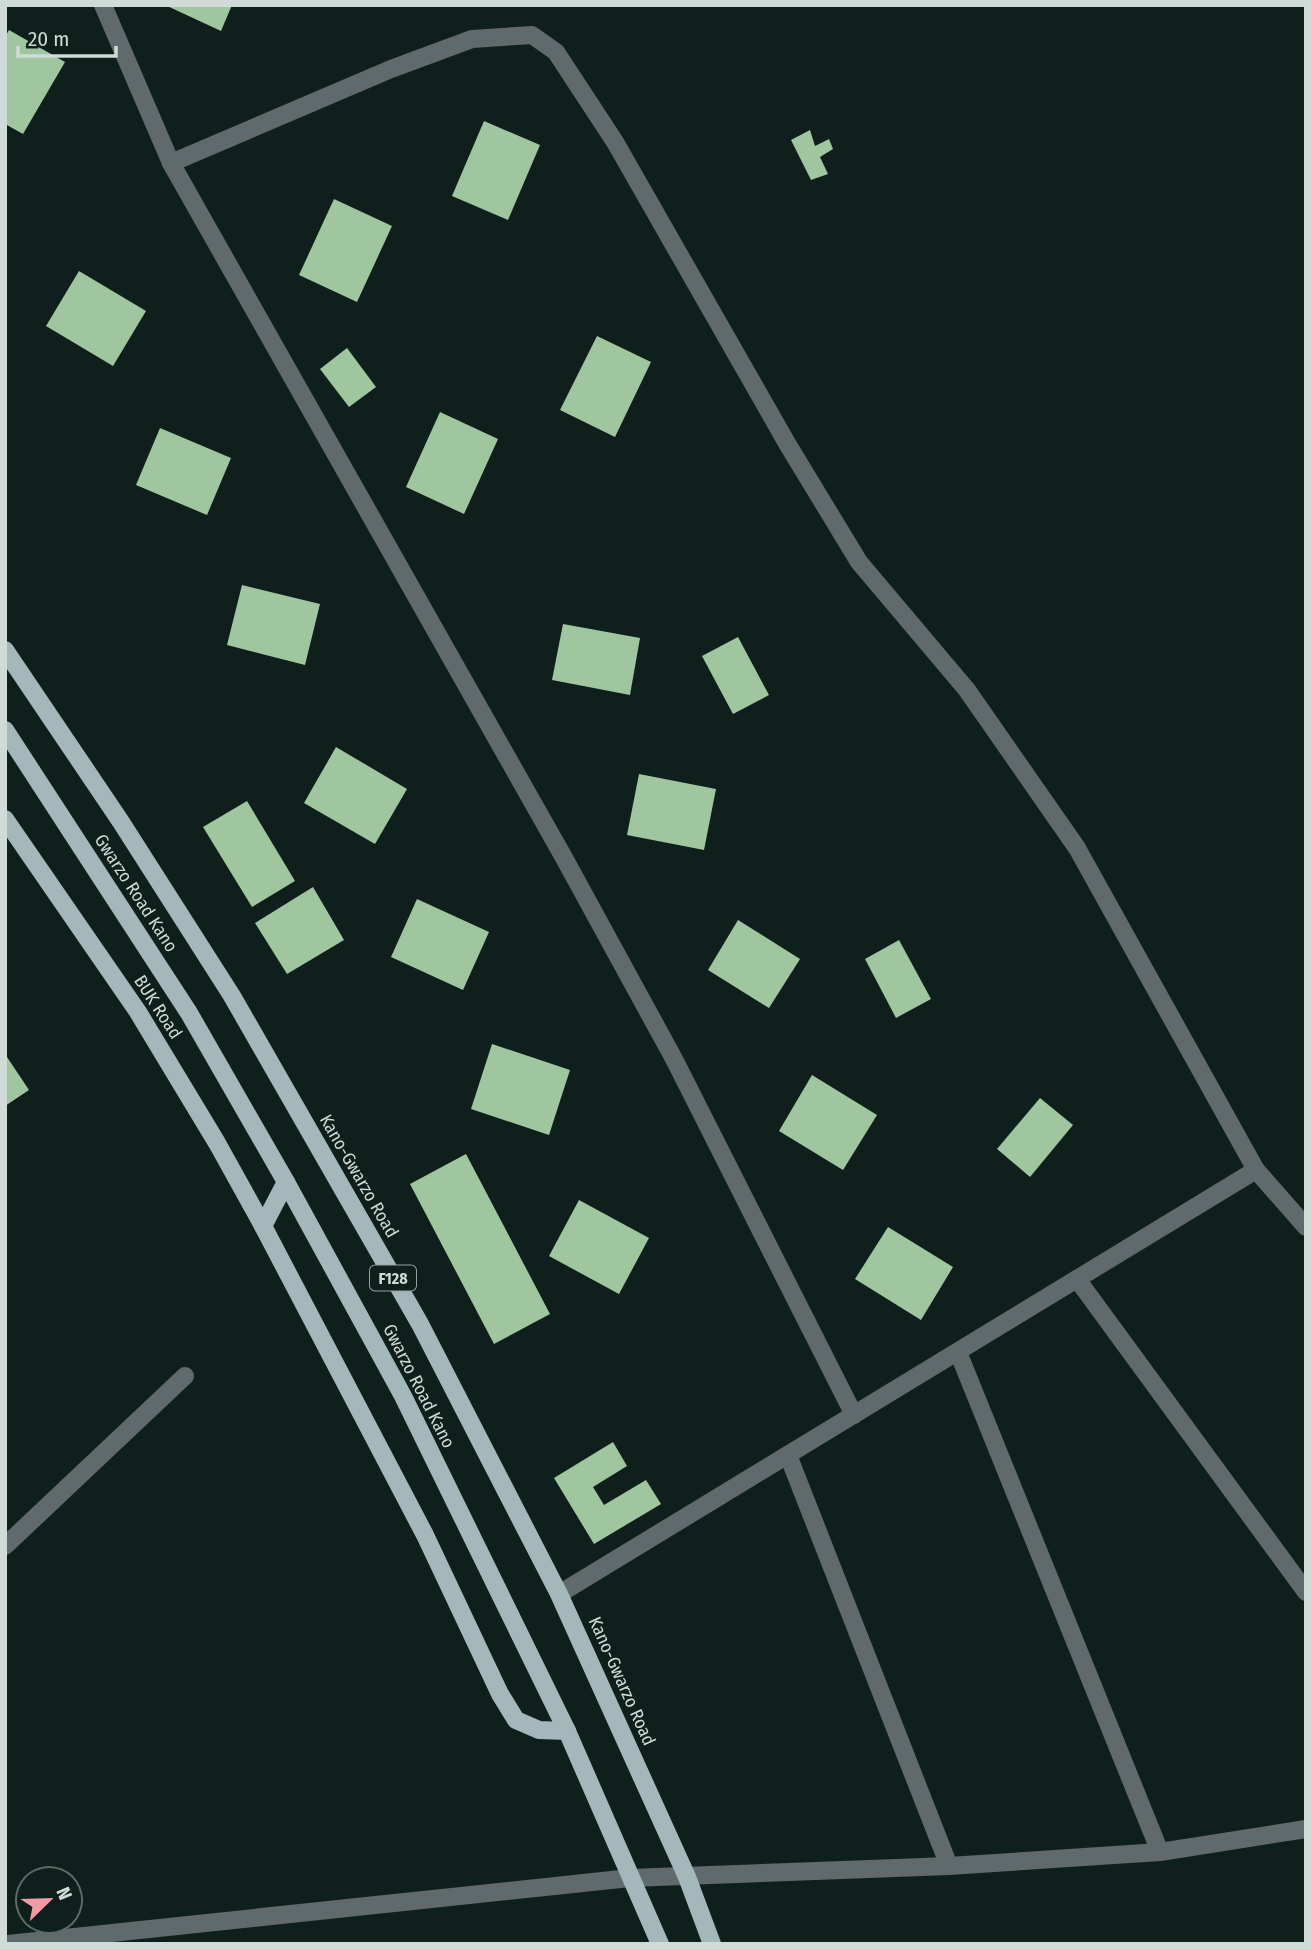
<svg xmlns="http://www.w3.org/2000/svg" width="1311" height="1949" font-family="'Fira Sans Condensed',sans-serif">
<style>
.building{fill:#a0c69f}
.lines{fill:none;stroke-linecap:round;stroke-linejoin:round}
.minor{stroke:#60696b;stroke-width:18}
.major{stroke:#a4b7bb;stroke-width:18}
.labels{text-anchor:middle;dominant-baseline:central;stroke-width:7;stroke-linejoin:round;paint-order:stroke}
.shield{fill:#0f201c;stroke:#96a3a0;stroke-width:2}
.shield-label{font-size:16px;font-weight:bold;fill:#d0dbd8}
.street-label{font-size:18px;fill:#d0dbd8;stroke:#0f201c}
</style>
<rect width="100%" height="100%" fill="#0f201c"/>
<g class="building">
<path d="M 165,5 L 232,5 L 221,31 Z"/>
<path d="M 9,30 L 65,62 L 23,134 L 5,124 L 5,37 Z"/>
<path d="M 484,121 L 540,145 L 508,220 L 452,196 Z"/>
<path d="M 810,130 L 815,146 L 829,139 L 833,149 L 820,157 L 828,174 L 811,180 L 791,140 Z"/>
<path d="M 334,199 L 392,226 L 357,302 L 299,275 Z"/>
<path d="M 79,271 L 146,311 L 113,366 L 46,326 Z"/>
<path d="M 597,336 L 651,362 L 615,437 L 560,410 Z"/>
<path d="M 347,348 L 376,387 L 349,407 L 320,369 Z"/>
<path d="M 440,412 L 498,439 L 464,514 L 406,487 Z"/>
<path d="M 160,428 L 231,458 L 207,515 L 136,485 Z"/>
<path d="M 242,585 L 320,604 L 305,665 L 227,645 Z"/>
<path d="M 563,624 L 640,638 L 630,695 L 552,680 Z"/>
<path d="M 738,637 L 769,695 L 733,714 L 702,656 Z"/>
<path d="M 336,747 L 407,789 L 375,844 L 304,803 Z"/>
<path d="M 639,774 L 716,789 L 704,850 L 627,835 Z"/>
<path d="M 247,801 L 295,881 L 252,907 L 203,827 Z"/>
<path d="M 313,887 L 344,940 L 287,974 L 255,923 Z"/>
<path d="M 417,899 L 489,932 L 463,990 L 391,957 Z"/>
<path d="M 738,920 L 800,959 L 769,1008 L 708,970 Z"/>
<path d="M 899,940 L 931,999 L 896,1018 L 865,959 Z"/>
<path d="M 492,1044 L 570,1070 L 549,1135 L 471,1109 Z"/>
<path d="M 5,1054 L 29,1090 L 5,1106 Z"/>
<path d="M 812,1075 L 877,1115 L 843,1170 L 779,1131 Z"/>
<path d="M 1040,1098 L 1073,1125 L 1030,1177 L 997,1149 Z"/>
<path d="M 466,1154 L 550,1314 L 494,1344 L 410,1184 Z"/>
<path d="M 579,1200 L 649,1238 L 619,1294 L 549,1256 Z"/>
<path d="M 888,1227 L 953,1267 L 921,1320 L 855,1279 Z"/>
<path d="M 613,1442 L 627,1466 L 593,1487 L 604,1505 L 646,1480 L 661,1504 L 594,1544 L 554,1478 Z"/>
</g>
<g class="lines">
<g class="minor">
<path d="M 103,5 L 171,163 L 563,856 L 674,1059 L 854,1415"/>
<path d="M 171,163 L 391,69 L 472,39 L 532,35 L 556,52 L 615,142 L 788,445 L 859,562 L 967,690 L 1077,848 L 1256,1170 L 1306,1227"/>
<path d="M 1077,1279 L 1306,1592"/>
<path d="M 958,1352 L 1160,1852"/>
<path d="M 788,1455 L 949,1866"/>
<path d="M 5,1546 L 185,1376"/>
<path d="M 559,1594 L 1256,1170"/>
<path d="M 8,1944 L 630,1878 L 949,1866 L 1160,1852 L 1306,1829"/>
</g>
<g class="major">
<path d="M 5,650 L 121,822 L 232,996 L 420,1324 L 559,1594 L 687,1877 L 712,1944"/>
<path d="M 5,730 L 189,1013 L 286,1182 L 403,1396 L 567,1731 L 660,1944"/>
<path d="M 5,819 L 138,1012 L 217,1143 L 263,1226 L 425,1535 L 500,1694 L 516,1720 L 539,1730 L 567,1731"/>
<path d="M 263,1226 L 286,1182"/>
</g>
</g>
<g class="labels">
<rect class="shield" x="370" y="1265.5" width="46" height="25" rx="5"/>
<g class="shield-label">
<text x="393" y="1278">F128</text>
</g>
<g class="street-label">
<text transform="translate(136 893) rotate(57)">Gwarzo Road Kano</text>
<text transform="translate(158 1007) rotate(57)">BUK Road</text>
<text transform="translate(359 1176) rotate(60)">Kano-Gwarzo Road</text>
<text transform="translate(419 1386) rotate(63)">Gwarzo Road Kano</text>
<text transform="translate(622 1681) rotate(66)">Kano-Gwarzo Road</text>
</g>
</g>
<rect width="1311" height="1949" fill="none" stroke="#d0dbd8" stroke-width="14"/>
<g transform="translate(49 1900) rotate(67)"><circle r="33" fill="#0f201c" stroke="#5c6b67" stroke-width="2"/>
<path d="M0-5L12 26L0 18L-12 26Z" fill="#f49aa4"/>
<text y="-10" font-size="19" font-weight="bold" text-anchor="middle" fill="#d0dbd8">N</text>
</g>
<path d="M18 46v10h98v-10" fill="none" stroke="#d0dbd8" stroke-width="3.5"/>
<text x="28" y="46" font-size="21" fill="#d0dbd8" stroke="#0f201c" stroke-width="5" paint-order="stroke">20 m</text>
</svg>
